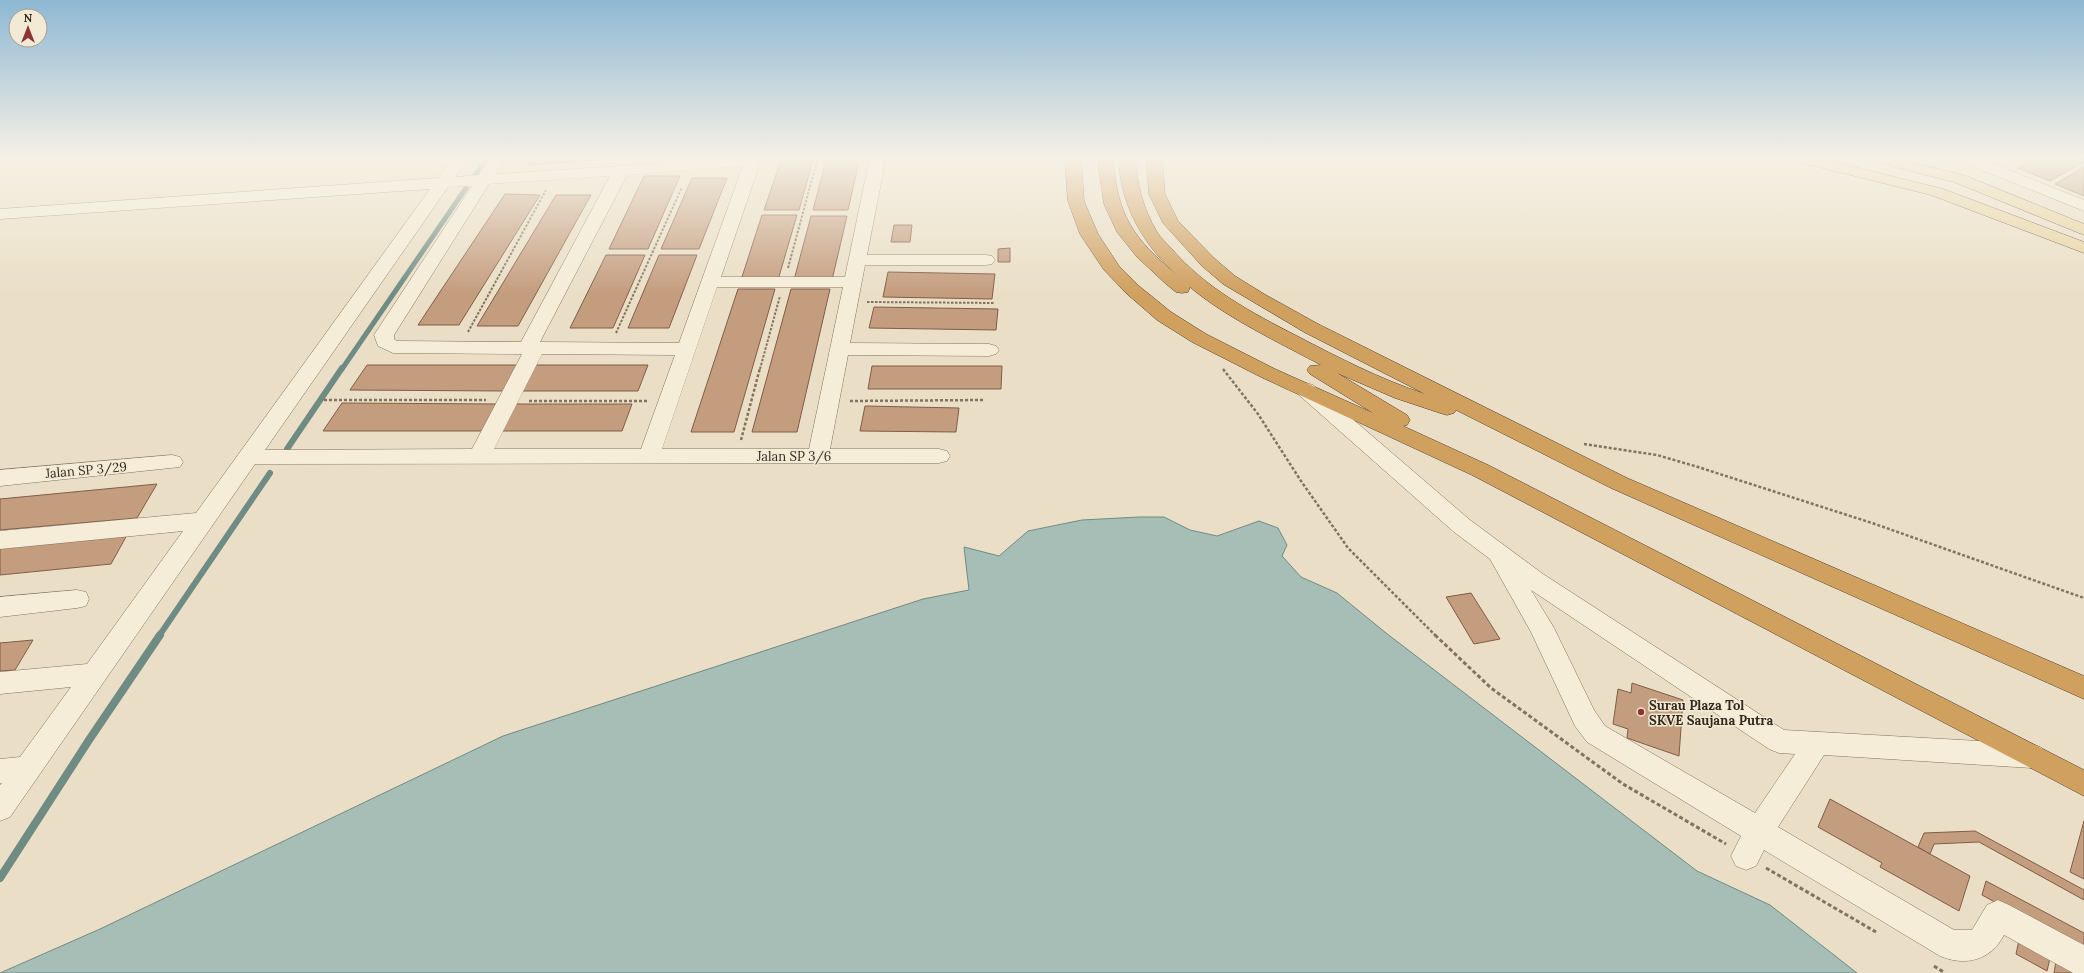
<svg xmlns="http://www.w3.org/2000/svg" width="2084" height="973" font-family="Lora,serif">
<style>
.water{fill:#a7beb7;stroke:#6e8b84}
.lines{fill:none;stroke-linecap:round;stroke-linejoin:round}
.stream-far2{stroke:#6e8b84;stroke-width:5}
.stream-far1{stroke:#6e8b84;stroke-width:6}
.stream{stroke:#6e8b84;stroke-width:8}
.building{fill:#c49d7f;stroke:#805d46}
.minor-casing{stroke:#83725d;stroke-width:1}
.major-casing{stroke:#514031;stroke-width:1}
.highway-casing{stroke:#514031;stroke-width:1}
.path-far2{stroke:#83725d;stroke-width:2;stroke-dasharray:2.5 1.5;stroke-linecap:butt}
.path-far1{stroke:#83725d;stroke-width:2.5;stroke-dasharray:3 2;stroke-linecap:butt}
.path{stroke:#83725d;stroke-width:3;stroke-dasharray:4 2.5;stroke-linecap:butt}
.minor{fill:#f5edd8;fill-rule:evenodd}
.major{fill:#e9d3a1;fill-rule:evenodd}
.highway{fill:#d0a05f;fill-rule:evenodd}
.poi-dot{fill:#8c3433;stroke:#f2ead4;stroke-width:1.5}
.labels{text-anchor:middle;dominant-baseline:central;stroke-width:3;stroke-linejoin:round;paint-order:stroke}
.street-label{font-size:13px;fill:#352a20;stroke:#f2ead4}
.poi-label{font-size:13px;font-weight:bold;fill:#352a20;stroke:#f2ead4;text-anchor:start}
</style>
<rect width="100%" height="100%" fill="#eadfc6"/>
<path class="water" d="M 1139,517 L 1164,517 L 1190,530 L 1217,536 L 1259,521 L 1278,528 L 1287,545 L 1282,556 L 1301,577 L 1337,593 L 1386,633 L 1697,871 L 1770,905 L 1857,973 L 0,973 L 100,929 L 503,736 L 923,599 L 969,590 L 964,547 L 999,556 L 1028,531 L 1082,520 Z"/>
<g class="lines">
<g class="stream-far2">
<path d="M 475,175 L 487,157"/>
<path d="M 342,369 L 466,188"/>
</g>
<g class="stream-far1">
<path d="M 287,449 L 342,368"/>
<path d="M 159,636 L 270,473"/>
</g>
<path class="stream" d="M 0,878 L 89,740 L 160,635"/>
</g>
<g class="building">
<path d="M 531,157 L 640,157 L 528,165 Z"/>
<path d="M 782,157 L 814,157 L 799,210 L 764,210 Z"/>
<path d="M 827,157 L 860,157 L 848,210 L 813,210 Z"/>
<path d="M 2037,157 L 2084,157 L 2084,162 L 2050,181 L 2017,168 Z"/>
<path d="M 2084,167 L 2084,196 L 2055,184 Z"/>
<path d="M 644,176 L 680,176 L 648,249 L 609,249 Z"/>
<path d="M 692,178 L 727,178 L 699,249 L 661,249 Z"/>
<path d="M 505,194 L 540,195 L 459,325 L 418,325 Z"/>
<path d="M 556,195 L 591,195 L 518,326 L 477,326 Z"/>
<path d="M 762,215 L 797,215 L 778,280 L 741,280 Z"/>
<path d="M 811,216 L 847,216 L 832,280 L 794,280 Z"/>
<path d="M 894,225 L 912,225 L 910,242 L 891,242 Z"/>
<path d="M 1010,248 L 1010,262 L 998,262 L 998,249 Z"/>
<path d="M 606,255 L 645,255 L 613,328 L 570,328 Z"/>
<path d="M 659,255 L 697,255 L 669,328 L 628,328 Z"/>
<path d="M 888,272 L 995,274 L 992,299 L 883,297 Z"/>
<path d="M 738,289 L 775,289 L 734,432 L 691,432 Z"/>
<path d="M 791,289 L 830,289 L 797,432 L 752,432 Z"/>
<path d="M 874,307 L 998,309 L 996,330 L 869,328 Z"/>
<path d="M 367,365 L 518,365 L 505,391 L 350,390 Z"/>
<path d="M 531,365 L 648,365 L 638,391 L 518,391 Z"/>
<path d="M 872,366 L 1002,366 L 1001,389 L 868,389 Z"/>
<path d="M 342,403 L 498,404 L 484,431 L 323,431 Z"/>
<path d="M 511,404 L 632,404 L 622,431 L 497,431 Z"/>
<path d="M 865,406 L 959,408 L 956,432 L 860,431 Z"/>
<path d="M 157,484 L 137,518 L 0,530 L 0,499 Z"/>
<path d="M 127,535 L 111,564 L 0,575 L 0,547 Z"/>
<path d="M 1471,593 L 1500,639 L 1474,644 L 1446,597 Z"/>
<path d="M 33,640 L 15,670 L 0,671 L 0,643 Z"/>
<path d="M 1632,683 L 1683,700 L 1679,756 L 1627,738 L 1628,729 L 1613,724 L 1618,689 L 1631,693 Z"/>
<path d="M 1830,799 L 1970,876 L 1959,911 L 1880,867 L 1882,863 L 1818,827 Z"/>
<path d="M 2084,821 L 2084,879 L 2070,872 Z"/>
<path d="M 1975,831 L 2084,890 L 2084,900 L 1979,842 L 1934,844 L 1930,854 L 1918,847 L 1924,833 Z"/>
<path d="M 1986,881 L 2084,933 L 2084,951 L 1982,895 Z"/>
<path d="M 2019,940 L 2050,958 L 2047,971 L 2016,954 Z"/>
<path d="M 2056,961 L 2078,973 L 2054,973 Z"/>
</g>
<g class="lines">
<defs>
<g id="minor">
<path d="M 453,157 L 469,157 L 455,177 L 479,175 L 491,157 L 507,157 L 496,174 L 762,157 L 721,277 L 845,277 L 870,157 L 886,157 L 867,255 L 986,255 L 992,256 L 995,260 L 992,264 L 986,265 L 865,265 L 850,343 L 989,344 L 996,346 L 999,350 L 996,354 L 989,356 L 848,355 L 830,449 L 939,449 L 947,451 L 950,456 L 947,461 L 939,463 L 255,464 L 10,817 L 0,821 L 0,785 L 2,783 L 0,783 L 0,759 L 20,757 L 71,687 L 0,694 L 0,672 L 87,664 L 183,531 L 0,549 L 0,531 L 196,513 L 430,189 L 0,219 L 0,209 L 438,178 ZM 743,166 L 679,343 L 540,342 L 627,175 ZM 610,176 L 521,342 L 397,341 L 394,339 L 394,335 L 489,184 ZM 472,186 L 374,335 L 378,346 L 393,353 L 522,354 L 472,449 L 265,450 L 448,187 ZM 717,287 L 843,287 L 809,449 L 662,449 ZM 542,354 L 675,355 L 641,449 L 494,449 Z"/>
<path d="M 1955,157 L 1976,157 L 2084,200 L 2084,211 L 1957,160 Z"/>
<path d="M 1306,383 L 1313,385 L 1470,520 L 1543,574 L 1784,730 L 2032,744 L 2042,748 L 2046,756 L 2042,764 L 2032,768 L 1824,755 L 1778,827 L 1954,930 L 1972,930 L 1987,905 L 1998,900 L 2009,905 L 2084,945 L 2084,973 L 2073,973 L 2004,935 C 1991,960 1966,967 1940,956 L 1764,850 L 1756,866 L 1746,870 L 1736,866 L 1731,856 L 1741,836 L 1587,742 L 1575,726 L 1531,632 L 1490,559 L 1454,532 L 1299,395 L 1296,390 L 1299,385 ZM 1531,590 L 1769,749 L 1779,753 L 1795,754 L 1755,813 L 1605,726 L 1594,710 L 1554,628 Z"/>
<path d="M 172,455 L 180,457 L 183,462 L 180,467 L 0,486 L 0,470 Z"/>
<path d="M 77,590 L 86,592 L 89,599 L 86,606 L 77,608 L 0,617 L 0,597 Z"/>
</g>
<g id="major">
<path d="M 1788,157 L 1814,157 L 1943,189 L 2084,242 L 2084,253 L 1931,195 L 1790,160 Z"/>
<path d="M 1866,157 L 1891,157 L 1966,176 L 2084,224 L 2084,235 L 1954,182 L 1868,160 Z"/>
</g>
<path id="highway" d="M 1065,157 L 1081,157 L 1084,201 L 1098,234 L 1119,266 L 1139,286 L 1171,312 L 1206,334 L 1275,369 L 1373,413 L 1310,374 L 1307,370 L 1310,366 L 1321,365 C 1280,343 1225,317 1190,287 L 1188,292 L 1182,293 L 1176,292 L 1166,284 L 1137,257 L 1117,232 L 1104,204 L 1097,157 L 1113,157 C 1117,216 1133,238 1177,275 C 1143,245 1119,203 1119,157 L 1135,157 C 1137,184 1143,209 1157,232 C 1161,238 1166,243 1171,248 C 1205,288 1252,313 1297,336 C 1339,358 1380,379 1425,394 L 1304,332 L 1223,284 L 1202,266 L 1163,223 L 1149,194 L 1146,157 L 1162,157 L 1165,194 L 1178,221 L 1214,258 L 1235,276 L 1264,294 L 1318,324 L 1627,478 L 2084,676 L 2084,699 L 1611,488 L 1456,410 L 1454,413 L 1447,415 L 1440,413 L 1395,398 L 1337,373 L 1407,415 L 1410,420 L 1407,425 L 1403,426 L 1488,465 L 2084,770 L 2084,796 L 1472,475 L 1261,377 L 1192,342 L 1157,320 L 1127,294 L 1104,270 L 1080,234 L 1068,201 Z"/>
</defs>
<use href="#minor" class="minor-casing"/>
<use href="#major" class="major-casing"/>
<use href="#highway" class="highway-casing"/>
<g class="path-far2">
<path d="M 788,268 L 818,157"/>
<path d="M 867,302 L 995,303"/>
<path d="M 468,332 L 546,190"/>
<path d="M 616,333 L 682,187"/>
<path d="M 760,369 L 780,296"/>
</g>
<g class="path-far1">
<path d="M 1223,369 L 1258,414 L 1301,481 L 1348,548 L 1436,636"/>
<path d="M 324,400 L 486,400"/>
<path d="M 529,401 L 648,401"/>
<path d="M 850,401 L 983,400"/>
<path d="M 741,440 L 760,368"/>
<path d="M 1584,444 L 1657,455 L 1698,467 L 1875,524 L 2084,598"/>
</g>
<g class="path">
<path d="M 1435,635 L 1491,688 L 1623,784 L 1726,844"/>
<path d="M 1766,868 L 1876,932"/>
<path d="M 1934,966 L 1945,973"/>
</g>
<use href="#minor" class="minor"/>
<use href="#major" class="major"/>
<use href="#highway" class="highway"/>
</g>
<linearGradient id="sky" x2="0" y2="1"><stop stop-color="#8eb8d4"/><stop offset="0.54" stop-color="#f6f1e5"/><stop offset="1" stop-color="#f6f1e5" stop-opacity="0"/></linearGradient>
<rect width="2084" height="293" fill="url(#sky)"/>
<circle class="poi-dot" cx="1641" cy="712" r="4"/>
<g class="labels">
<g class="street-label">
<text x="794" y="456">Jalan SP 3/6</text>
<text transform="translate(86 470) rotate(-5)">Jalan SP 3/29</text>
</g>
<g class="poi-label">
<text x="1649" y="705">Surau Plaza Tol<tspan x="1649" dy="15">SKVE Saujana Putra</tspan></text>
</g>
</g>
<g transform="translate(28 28)"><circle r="19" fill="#f2ead4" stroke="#a69d8c"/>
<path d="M0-3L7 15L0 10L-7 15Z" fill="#8c3433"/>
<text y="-6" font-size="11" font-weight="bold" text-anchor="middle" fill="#352a20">N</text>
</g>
</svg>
